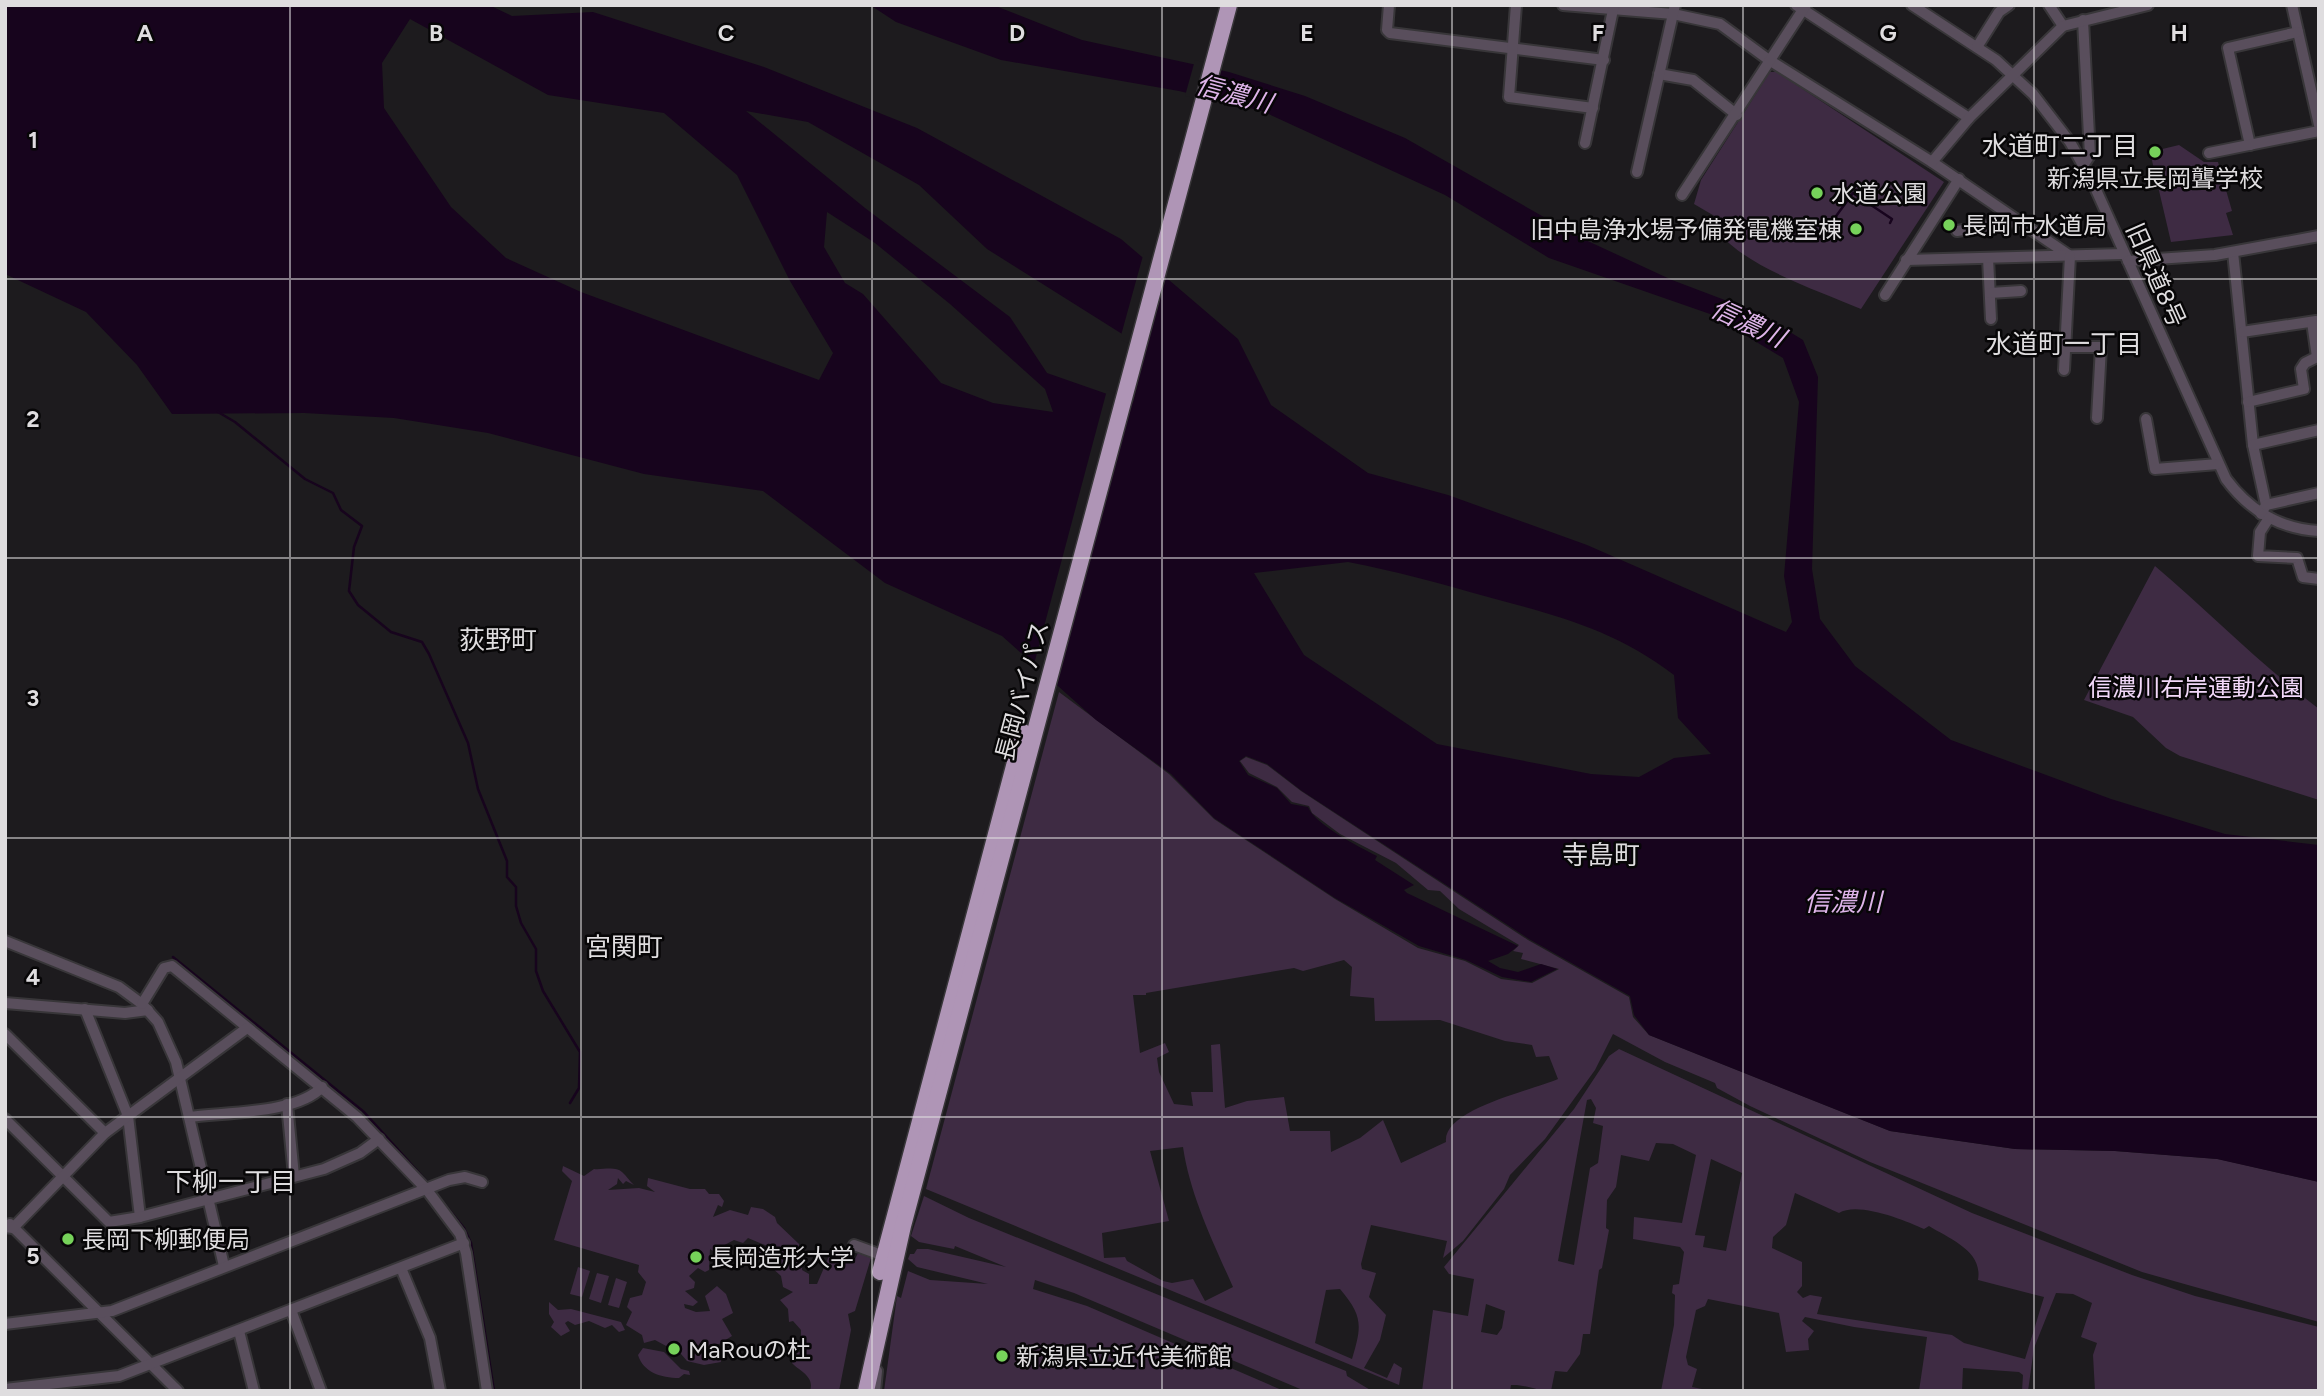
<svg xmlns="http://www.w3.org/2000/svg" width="2324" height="1396" font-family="Figtree,'Noto Sans JP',sans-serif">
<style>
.green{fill:#3e2b43;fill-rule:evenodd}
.water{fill:#17041d;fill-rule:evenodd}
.pier{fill:#1d1b1e}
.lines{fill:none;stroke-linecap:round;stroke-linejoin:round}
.stream{stroke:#17041d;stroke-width:2.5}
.minor-casing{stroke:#383639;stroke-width:14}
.highway-casing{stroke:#383639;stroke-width:19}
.minor{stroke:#594e5c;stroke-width:10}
.highway{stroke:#af95b6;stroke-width:16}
.grid{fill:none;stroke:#dfdddf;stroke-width:2;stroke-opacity:0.55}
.poi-dot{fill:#76d25a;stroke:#070607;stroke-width:2.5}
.labels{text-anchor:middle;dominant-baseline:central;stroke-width:5;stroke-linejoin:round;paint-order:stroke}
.poi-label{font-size:24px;fill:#dfdddf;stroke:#070607;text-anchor:start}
.street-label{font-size:24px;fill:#dfdddf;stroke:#070607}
.park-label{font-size:24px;fill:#f2d8f9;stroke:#070607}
.water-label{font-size:26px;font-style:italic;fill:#deb4e9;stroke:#070607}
.neighbourhood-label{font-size:26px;fill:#dfdddf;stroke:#070607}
.grid-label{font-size:23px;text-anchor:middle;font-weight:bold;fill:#dfdddf;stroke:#070607;stroke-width:5;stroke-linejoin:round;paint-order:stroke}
</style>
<rect width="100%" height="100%" fill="#1d1b1e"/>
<g class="green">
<path d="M 1770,72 L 1777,72 L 1944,182 L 1861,309 C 1817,290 1748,268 1718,232 L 1723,221 L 1694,204 L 1701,180 Z"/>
<path d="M 2179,145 L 2204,162 L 2218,162 L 2232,211 L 2226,213 L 2233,235 L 2171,242 L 2150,152 Z"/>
<path d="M 2155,566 C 2210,613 2261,665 2319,709 L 2319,800 L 2180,756 L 2166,748 L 2133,717 L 2084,700 Z"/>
<path d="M 1059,692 L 1169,774 L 1214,819 L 1335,899 L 1418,948 L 1465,961 L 1501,979 L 1532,983 L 1559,969 L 1521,959 L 1523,953 L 1513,951 L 1519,945 L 1459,909 L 1440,891 L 1428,890 L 1396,863 L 1340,834 L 1312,813 L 1309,806 L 1292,802 L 1277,787 L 1249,773 L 1240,761 L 1246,757 L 1267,765 L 1301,791 L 1528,940 L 1629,997 L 1633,1017 L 1649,1035 L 1890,1131 L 2015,1149 L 2115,1151 L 2218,1159 L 2319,1182 L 2319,1322 L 2142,1272 L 1870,1162 L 1750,1106 L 1717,1088 L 1715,1083 L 1665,1062 L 1613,1034 L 1595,1070 L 1545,1139 L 1510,1175 L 1504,1189 L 1463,1241 L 1443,1258 L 1447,1241 L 1371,1225 L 1361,1264 L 1362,1269 L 1376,1273 L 1369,1297 L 1386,1315 L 1380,1340 L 1364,1368 L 1387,1378 L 1394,1363 L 1402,1368 L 1399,1385 L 926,1189 ZM 1344,960 L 1352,967 L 1350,996 L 1374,998 L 1375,1021 L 1440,1020 L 1505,1041 L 1532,1045 L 1536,1057 L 1549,1056 L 1558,1079 C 1534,1090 1442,1109 1446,1142 L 1401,1163 L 1383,1120 L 1360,1138 L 1331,1152 L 1330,1131 L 1290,1131 L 1284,1097 L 1247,1101 L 1225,1108 L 1220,1044 L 1211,1045 L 1213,1092 L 1191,1092 L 1193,1106 L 1174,1104 L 1159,1072 L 1157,1058 L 1169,1052 L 1165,1043 L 1140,1053 L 1133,995 L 1146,995 L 1146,993 L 1294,968 L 1303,971 ZM 1183,1147 C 1190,1195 1213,1242 1233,1287 L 1205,1301 L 1193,1279 L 1172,1283 L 1163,1281 L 1127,1261 L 1125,1257 L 1104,1258 L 1102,1233 L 1169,1221 L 1150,1151 ZM 1340,1289 C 1363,1316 1362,1326 1352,1359 L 1315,1343 L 1326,1290 Z"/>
<path d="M 1619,1049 L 1972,1213 L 2132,1275 L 2195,1296 L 2319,1327 L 2319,1391 L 2095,1391 L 2093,1355 L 2097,1343 L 2081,1337 L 2092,1303 L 2073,1294 L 2056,1293 L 2034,1348 L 2028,1391 L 2022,1391 L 2023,1375 L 2019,1372 L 1963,1368 L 1962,1391 L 1919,1391 L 1927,1337 L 1854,1327 L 1805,1317 L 1802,1321 L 1814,1331 L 1808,1339 L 1809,1350 L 1786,1352 L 1779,1313 L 1708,1299 L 1705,1306 L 1696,1310 L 1686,1357 L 1688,1365 L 1697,1369 L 1692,1387 L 1712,1391 L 1661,1391 L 1674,1325 L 1675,1295 L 1672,1293 L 1673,1285 L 1679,1284 L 1684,1252 L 1680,1247 L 1633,1239 L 1634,1217 L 1682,1223 L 1696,1155 L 1673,1144 L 1656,1143 L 1649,1161 L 1621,1155 L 1616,1187 L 1607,1200 L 1606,1228 L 1609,1230 L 1602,1268 L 1599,1270 L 1590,1334 L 1583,1334 L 1580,1354 L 1567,1372 L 1555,1371 L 1551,1391 C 1537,1391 1525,1384 1511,1385 L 1510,1391 L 1422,1391 L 1433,1310 L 1468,1316 L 1474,1279 L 1449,1274 L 1444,1267 L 1574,1109 L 1609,1056 ZM 1591,1099 L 1596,1108 L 1593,1123 L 1603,1126 L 1598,1163 L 1590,1168 L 1574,1265 L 1558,1261 L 1583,1122 L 1587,1100 ZM 1711,1159 L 1742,1173 L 1726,1251 L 1703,1247 L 1705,1236 L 1695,1235 ZM 1795,1193 L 1839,1213 C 1857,1201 1905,1220 1924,1229 L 1929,1226 C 1950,1239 1983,1251 1978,1280 L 2044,1297 L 2025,1359 L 1964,1343 L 1952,1335 L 1817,1314 L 1822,1297 L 1810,1295 L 1803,1298 L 1797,1292 L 1802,1286 L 1802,1262 L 1772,1248 L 1773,1237 L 1786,1225 ZM 1486,1304 L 1505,1311 L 1502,1328 L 1497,1335 L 1481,1332 Z"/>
<path d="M 563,1166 L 584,1176 L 594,1169 C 602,1170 616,1166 622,1172 C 627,1176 629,1181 634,1185 L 626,1181 L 623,1184 L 618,1178 L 617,1184 L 608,1190 L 639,1188 L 655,1192 L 647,1186 L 648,1178 L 690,1189 L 705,1189 L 709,1194 L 719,1194 L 724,1201 L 722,1207 L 718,1205 L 713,1217 L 730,1210 L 748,1215 L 751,1207 L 763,1209 L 775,1217 L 777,1223 L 799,1244 L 799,1250 L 803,1254 L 802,1270 L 809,1274 L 809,1284 L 817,1284 L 829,1256 L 848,1258 L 854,1261 L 858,1253 L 871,1258 L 855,1311 L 848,1314 L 851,1330 L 839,1391 L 810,1391 C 815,1376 799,1371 792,1363 L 792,1356 L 801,1351 L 801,1330 L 793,1321 L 789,1322 L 788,1309 L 780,1300 L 793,1292 L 783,1287 L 781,1276 L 758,1255 L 760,1250 L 772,1248 L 748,1238 L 743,1243 L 734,1240 L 713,1251 L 710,1249 L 709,1270 L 705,1272 L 698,1268 L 689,1276 L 695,1282 L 694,1288 L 685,1291 L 698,1302 L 693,1306 L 684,1304 L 685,1308 L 696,1312 L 710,1311 L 705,1296 L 717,1286 L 726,1294 L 733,1313 L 722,1319 L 732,1336 L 719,1344 L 709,1344 L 719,1353 L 721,1362 L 704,1365 L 687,1361 L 681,1354 L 655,1340 L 644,1343 L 642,1335 L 626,1325 L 632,1312 L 627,1307 L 630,1298 L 642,1295 L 646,1282 L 638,1272 L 639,1265 L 554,1240 L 572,1181 L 562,1171 Z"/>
<path d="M 924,1196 L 969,1218 L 1346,1371 L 1347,1376 L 1372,1391 L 1305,1391 L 1074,1293 L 1035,1280 L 1033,1289 L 1087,1306 L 1284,1391 L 884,1391 L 897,1296 L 901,1298 L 908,1271 L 930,1280 L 988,1284 L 917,1267 L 908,1259 L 910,1254 L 914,1254 L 917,1249 L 928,1249 L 1006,1267 L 955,1246 L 954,1249 L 919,1242 L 911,1236 Z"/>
<path d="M 578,1267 L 590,1271 L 582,1297 L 570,1294 Z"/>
<path d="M 597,1273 L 609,1276 L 601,1303 L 589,1299 Z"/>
<path d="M 616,1278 L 627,1282 L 619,1308 L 608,1305 Z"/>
<path d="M 549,1302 L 558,1310 L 571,1309 L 621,1322 L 625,1330 L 619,1332 L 612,1325 L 605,1328 L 589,1321 L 575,1325 L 568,1321 L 565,1323 L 570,1331 L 561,1336 L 551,1327 L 554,1322 L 549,1314 Z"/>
<path d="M 643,1348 L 664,1352 L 681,1369 L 689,1371 L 690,1375 L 684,1374 L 679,1378 C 661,1378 643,1372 638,1355 Z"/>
</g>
<path class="water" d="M 5,5 L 489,5 L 512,16 L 593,12 L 764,67 L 917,128 L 1121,239 L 1238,339 L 1271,405 L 1368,473 L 1448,495 L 1587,545 L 1786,632 L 1792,622 L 1784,576 L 1799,402 L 1783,358 L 1710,314 L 1549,258 L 1445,195 L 1262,111 L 1179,91 L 1001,60 L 896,22 L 870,5 L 993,5 L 1082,40 L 1229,72 L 1305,96 L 1405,138 L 1579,237 L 1672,280 L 1759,313 L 1803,340 L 1818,377 L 1812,569 L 1820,619 L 1855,666 L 1951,740 L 2111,799 L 2225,834 L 2319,845 L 2319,1182 L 2217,1159 L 2115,1151 L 2015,1149 L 1890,1131 L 1649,1035 L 1634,1015 L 1630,996 L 1529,939 L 1302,791 L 1267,764 L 1246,756 L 1239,761 L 1248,775 L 1277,788 L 1291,804 L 1308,807 C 1314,824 1359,847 1377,856 L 1375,860 L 1414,885 L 1404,890 L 1407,893 L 1518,946 L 1508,954 L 1488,961 L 1500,968 L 1518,972 L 1541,964 L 1557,969 L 1531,982 L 1502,977 L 1466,960 L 1419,946 L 1335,898 L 1214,818 L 1171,774 L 1096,720 L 1002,636 L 885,583 L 763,491 L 644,474 L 488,433 L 394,418 L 304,413 L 172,414 L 137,365 L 86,312 L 5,274 ZM 410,19 L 548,95 L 664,113 L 737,175 L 790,281 L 833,353 L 819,380 L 581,292 L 506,258 L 451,207 L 384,108 L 382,63 ZM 746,111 L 808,122 L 919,185 L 987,249 L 1146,349 L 1133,403 L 1047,373 L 1010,317 L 865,208 ZM 827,212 L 875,243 L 950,304 L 1045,389 L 1053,412 L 993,403 L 941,383 L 863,294 L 845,283 L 824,247 ZM 1348,562 C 1395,571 1442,584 1488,597 C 1558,616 1615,630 1674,675 L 1678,718 L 1711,754 L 1674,758 L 1639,777 L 1591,774 L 1437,744 L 1304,655 L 1254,573 Z"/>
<g class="pier">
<path d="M 1195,60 L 1219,66 L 1210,102 L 1185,96 Z"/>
<path d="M 1144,252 L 1165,271 L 1055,688 L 1033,668 L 1107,390 L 1130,399 L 1142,351 L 1120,339 Z"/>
</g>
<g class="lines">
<g class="stream">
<path d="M 1831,223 L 1853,193 L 1892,219 L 1890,223"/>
<path d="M 218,412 L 235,422 L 305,479 L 333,493 L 341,510 L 362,526 L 354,547 L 349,591 L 358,605 L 391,632 L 422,642 L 429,654 L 468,743 L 478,789 L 507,861 L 507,877 L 516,887 L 516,906 L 521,923 L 536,949 L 536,971 L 543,991 L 580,1052 L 579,1088 L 570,1103"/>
<path d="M 173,957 L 364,1112 L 430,1185"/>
<path d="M 434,1191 L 464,1228 L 471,1243 L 494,1391"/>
</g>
<defs>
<g id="minor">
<path d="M 1389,5 L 1387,30 L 1390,33 L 1604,60"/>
<path d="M 1516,5 L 1509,97 L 1593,108"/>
<path d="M 1563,5 L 1673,14 L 1720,24 L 1769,60 L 1932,162 L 2070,256"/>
<path d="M 1796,5 L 1969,118"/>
<path d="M 1912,5 L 1996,60 L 2033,94 L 2070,142 L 2093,183 L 2226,479 C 2249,510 2280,529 2319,531"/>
<path d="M 2049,5 L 2063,26"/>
<path d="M 2292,5 L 2319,125"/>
<path d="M 2083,20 L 2090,155 L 2084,164"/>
<path d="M 1977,47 L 1999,12 L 2009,5"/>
<path d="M 1659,74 L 1693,80 L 1737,115"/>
<path d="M 1585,143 L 1614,5"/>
<path d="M 2250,145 L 2228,48 L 2298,32"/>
<path d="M 2209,153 L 2319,131"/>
<path d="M 1932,162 L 1969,118 L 2063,26 L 2148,5"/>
<path d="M 1637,172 L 1675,5"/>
<path d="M 1682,195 L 1806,5"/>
<path d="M 1957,231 L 2021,221"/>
<path d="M 2233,252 L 2253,445 L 2266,505 L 2261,514"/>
<path d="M 1988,258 L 1991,319"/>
<path d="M 1906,260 L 2123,254"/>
<path d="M 2128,261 L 2215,255 L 2319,236"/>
<path d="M 1990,293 L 2021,291"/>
<path d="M 1885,295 L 1959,179"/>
<path d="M 2242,332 L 2316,321"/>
<path d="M 2065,347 L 2101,347 L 2097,418"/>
<path d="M 2064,370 L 2070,256"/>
<path d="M 2248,402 L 2304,389 L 2301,369 L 2305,363 L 2317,357 L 2312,322"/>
<path d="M 2146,419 L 2155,469 L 2218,464"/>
<path d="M 2253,445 L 2319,430"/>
<path d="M 2266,505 L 2319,493"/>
<path d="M 2269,518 L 2260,532 L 2258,556 L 2297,558 L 2303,577 L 2319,579"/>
<path d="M 5,941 L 119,987 L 142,1004 L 158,1022 L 176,1062 L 224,1266"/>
<path d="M 5,1003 L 125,1013 L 148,1010"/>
<path d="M 142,1004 L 164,968 L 172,966 L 357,1117 L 427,1190 L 460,1234 L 466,1253 L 487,1391"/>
<path d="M 85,1009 L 128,1116 L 140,1217"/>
<path d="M 5,1034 L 105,1133"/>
<path d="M 287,1104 L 294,1176"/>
<path d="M 189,1117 C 225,1112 297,1114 322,1087"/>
<path d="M 5,1119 L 109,1222 L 140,1217 L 324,1169 L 360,1153 L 379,1139"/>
<path d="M 10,1224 L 178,1391"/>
<path d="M 5,1227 L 13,1228 L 105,1133 L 247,1028"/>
<path d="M 854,1245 L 876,1253"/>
<path d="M 401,1268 L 430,1338 L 440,1391"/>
<path d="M 291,1310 L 321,1391"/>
<path d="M 5,1324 L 112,1311 L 449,1180 L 465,1177 L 482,1182"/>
<path d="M 239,1331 L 254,1391"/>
<path d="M 5,1389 L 119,1376 L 464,1243"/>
<path d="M 875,1391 L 877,1371"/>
</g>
<g id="highway">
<path d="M 880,1272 L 1023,732"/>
<path d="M 866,1391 L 903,1226 L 1229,5"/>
</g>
</defs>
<use href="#minor" class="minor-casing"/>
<use href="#highway" class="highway-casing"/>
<use href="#minor" class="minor"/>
<use href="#highway" class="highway"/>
</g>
<path class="grid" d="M 290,5 L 290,1391M 581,5 L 581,1391M 872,5 L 872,1391M 1162,5 L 1162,1391M 1452,5 L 1452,1391M 1743,5 L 1743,1391M 2034,5 L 2034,1391M 5,279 L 2319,279M 5,558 L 2319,558M 5,838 L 2319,838M 5,1117 L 2319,1117"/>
<g class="poi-dot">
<circle cx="2155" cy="152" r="7"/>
<circle cx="1817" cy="193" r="7"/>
<circle cx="1949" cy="225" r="7"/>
<circle cx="1856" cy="229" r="7"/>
<circle cx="68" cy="1239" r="7"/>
<circle cx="696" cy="1257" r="7"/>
<circle cx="674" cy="1349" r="7"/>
<circle cx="1002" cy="1356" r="7"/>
</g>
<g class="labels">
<g class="poi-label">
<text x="2155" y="178" text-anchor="middle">新潟県立長岡聾学校</text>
<text x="1831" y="193">水道公園</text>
<text x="1963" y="225">長岡市水道局</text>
<text x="1842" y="229" text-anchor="end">旧中島浄水場予備発電機室棟</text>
<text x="82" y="1239">長岡下柳郵便局</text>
<text x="710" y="1257">長岡造形大学</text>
<text x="688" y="1349">MaRouの杜</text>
<text x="1016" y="1356">新潟県立近代美術館</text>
</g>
<g class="street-label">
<text transform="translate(2156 275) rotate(66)">旧県道8号</text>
<text transform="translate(1022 691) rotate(-75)">長岡バイパス</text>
</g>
<g class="park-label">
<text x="2196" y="687">信濃川右岸運動公園</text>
</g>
<g class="water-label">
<text transform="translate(1234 94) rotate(15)">信濃川</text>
<text transform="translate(1748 323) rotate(25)">信濃川</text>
<text x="1843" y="902">信濃川</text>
</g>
<g class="neighbourhood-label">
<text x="2060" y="146">水道町二丁目</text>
<text x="2064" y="344">水道町一丁目</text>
<text x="498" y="640">荻野町</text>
<text x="1601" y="855">寺島町</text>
<text x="624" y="947">宮関町</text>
<text x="231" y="1182">下柳一丁目</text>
</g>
</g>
<g class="grid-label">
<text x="145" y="41">A</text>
<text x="436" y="41">B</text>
<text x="726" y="41">C</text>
<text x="1017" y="41">D</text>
<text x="1307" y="41">E</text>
<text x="1598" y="41">F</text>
<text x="1888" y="41">G</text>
<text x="2179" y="41">H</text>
<text x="33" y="148">1</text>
<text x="33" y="427">2</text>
<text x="33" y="706">3</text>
<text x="33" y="985">4</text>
<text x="33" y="1264">5</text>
</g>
<rect width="2324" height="1396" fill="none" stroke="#dfdddf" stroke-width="14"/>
</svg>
